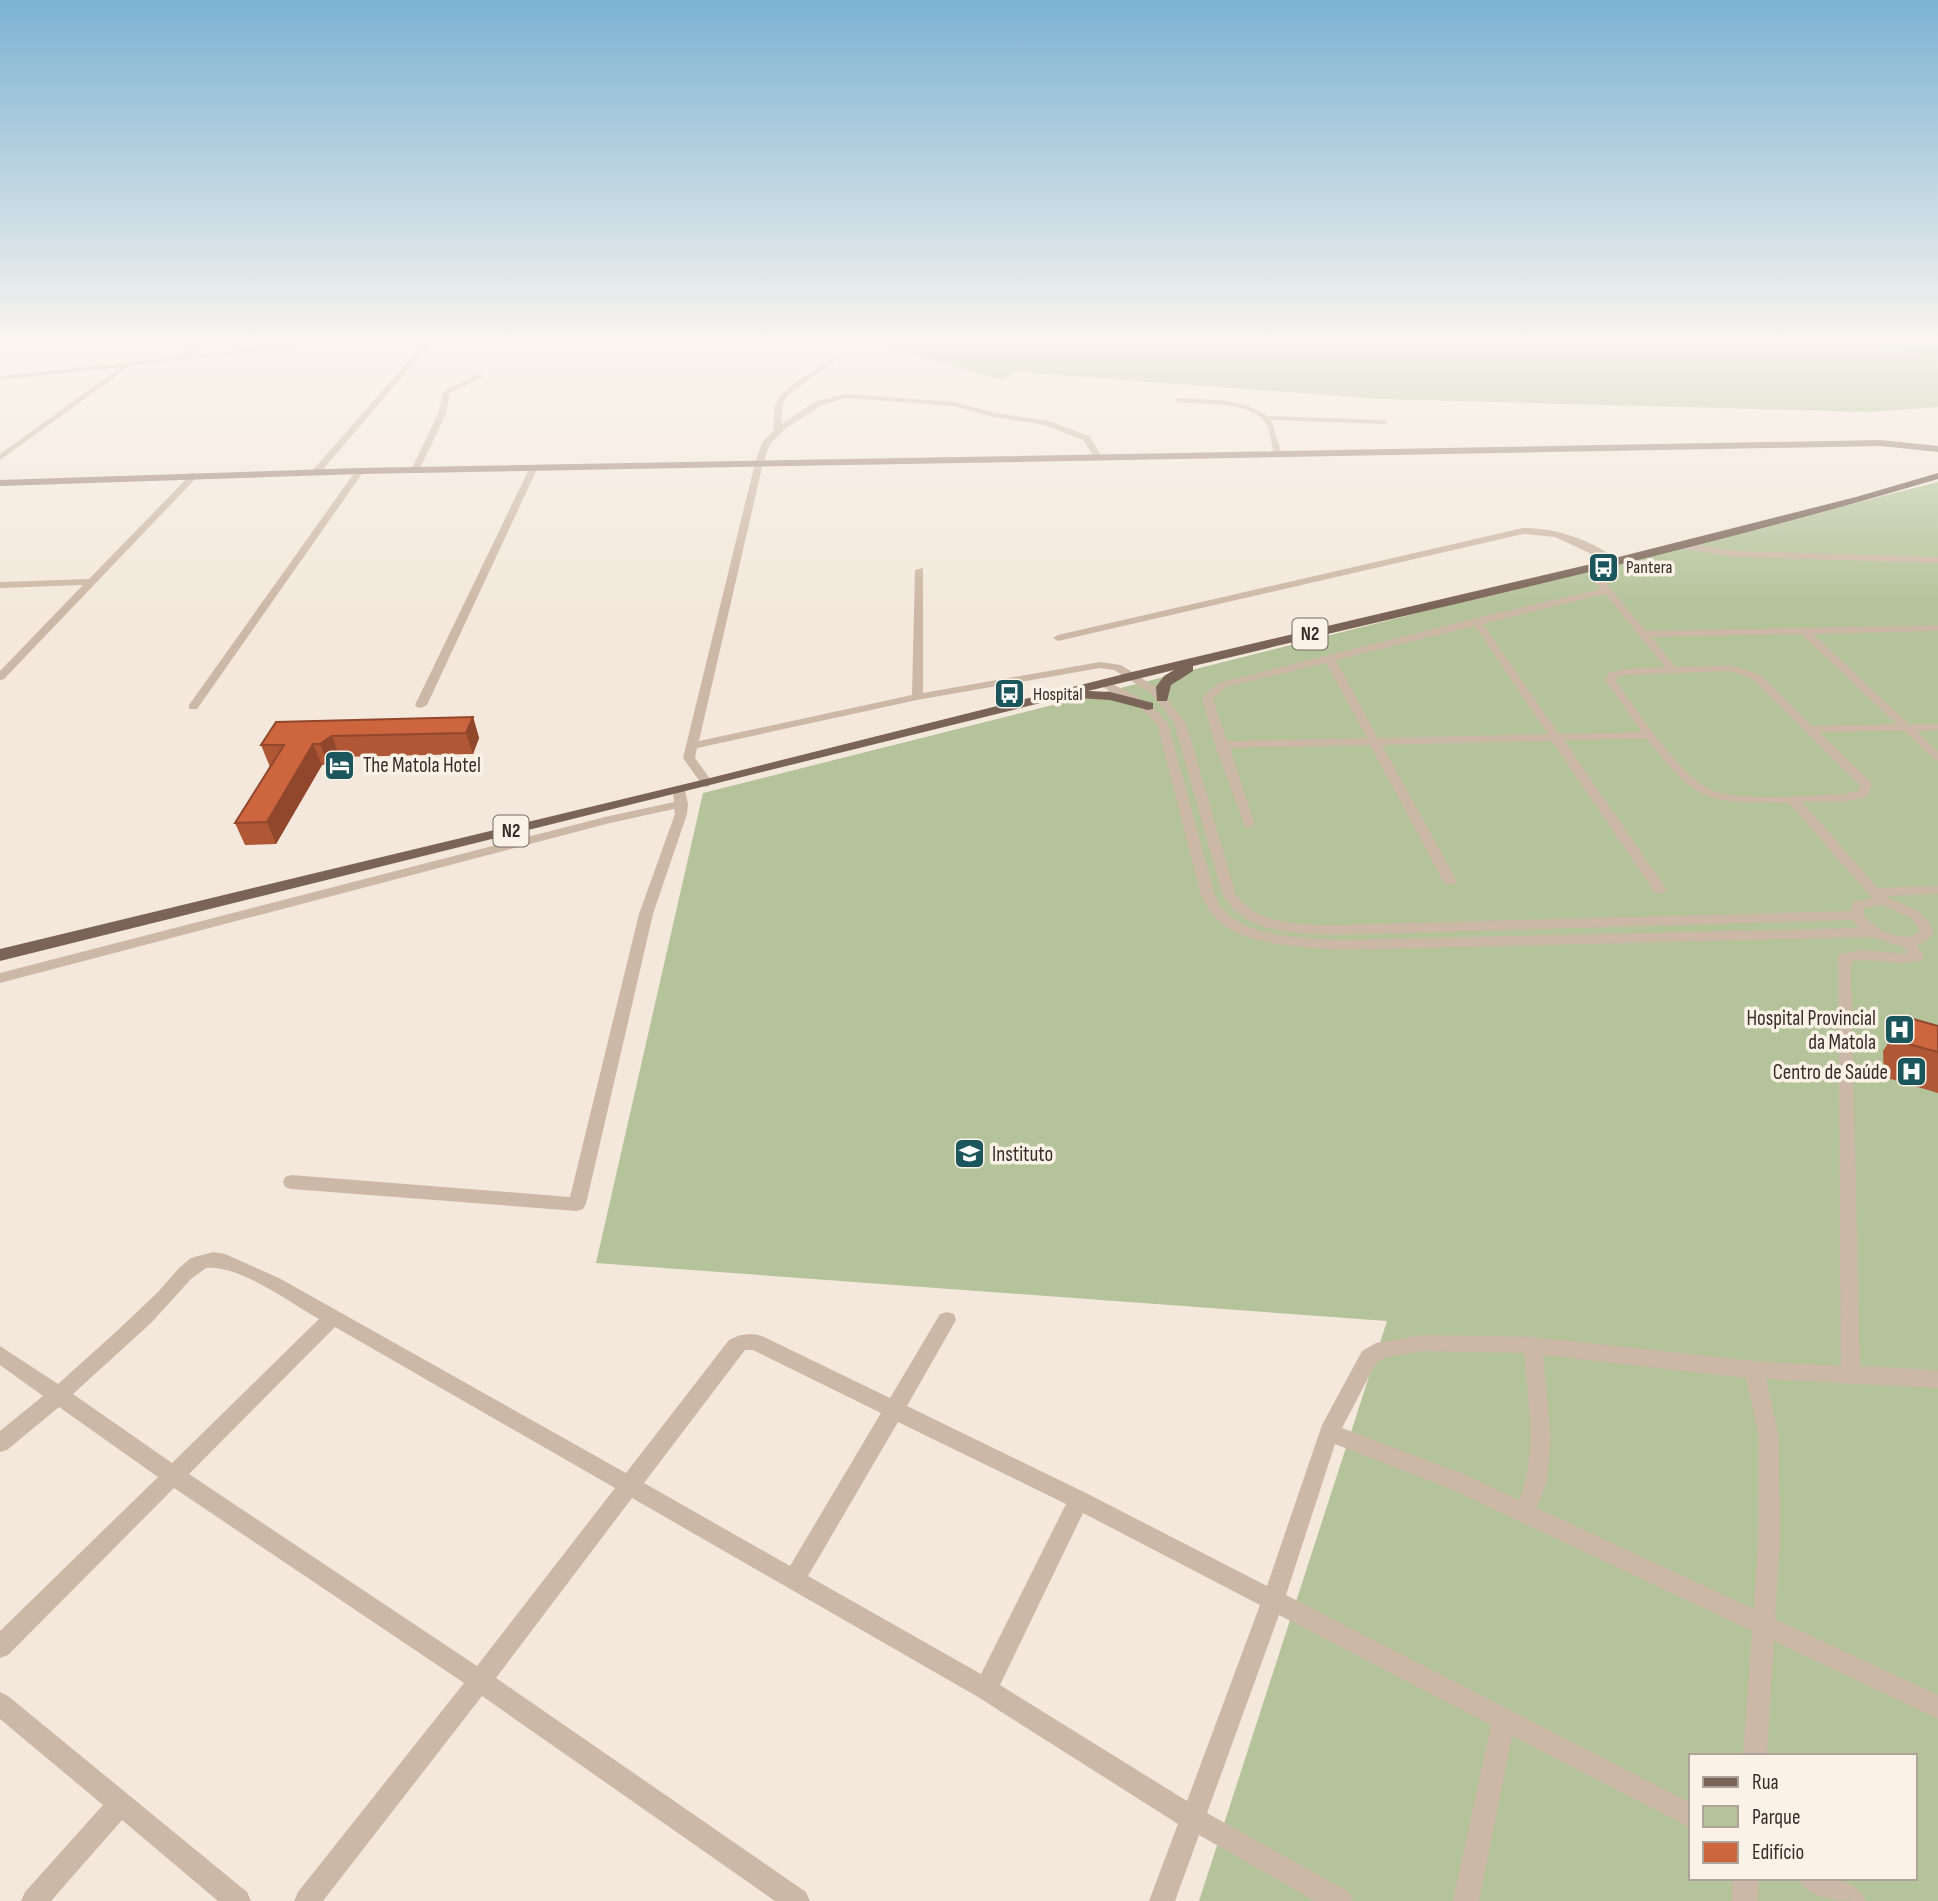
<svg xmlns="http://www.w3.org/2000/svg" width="1938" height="1901" font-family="'Sofia Sans Condensed',sans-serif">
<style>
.green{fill:#b4c39a;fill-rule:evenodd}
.water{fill:#78aeb2}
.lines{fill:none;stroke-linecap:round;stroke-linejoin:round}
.minor{fill:#ccb8a6;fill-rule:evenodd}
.secondary{fill:#a08777;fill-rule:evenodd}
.primary{fill:#7a6457;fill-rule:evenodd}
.wall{fill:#b05736}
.shaded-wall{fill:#90472c}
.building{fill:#cd653f;stroke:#90472c;stroke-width:2}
.labels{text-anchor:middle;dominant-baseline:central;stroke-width:7;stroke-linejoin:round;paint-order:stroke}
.far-poi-label{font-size:18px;fill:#382d27;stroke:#fbf2e7;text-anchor:start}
.shield{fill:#fbf2e7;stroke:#726861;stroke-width:2}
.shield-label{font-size:19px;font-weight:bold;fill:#382d27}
.poi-label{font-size:21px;fill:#382d27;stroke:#fbf2e7;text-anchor:start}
</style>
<rect width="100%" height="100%" fill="#f3e8db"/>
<g class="green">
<path d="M 868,342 L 1847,342 L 1938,356 L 1938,407 L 1868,412 L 1381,399 L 1017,372 L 1002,380 Z"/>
<path d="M 1938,482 L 1938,1901 L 1199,1901 L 1387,1321 L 596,1263 L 703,793 ZM 1691,1756 L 1915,1756 L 1915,1878 L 1691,1878 Z"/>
</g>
<path class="water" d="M 1849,342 L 1938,342 L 1938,356 Z"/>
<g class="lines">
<g class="minor">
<path d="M 0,342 L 8,342 L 0,345 Z"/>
<path d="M 203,342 L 211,342 L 187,356 L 314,342 L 337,342 L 130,366 L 0,460 L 0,454 L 121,367 L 0,380 L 0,376 L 178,357 Z"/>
<path d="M 425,342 L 432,342 L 319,474 L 313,474 L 313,470 Z"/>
<path d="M 833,358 L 835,361 L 787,396 L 783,404 L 781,424 L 816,401 L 846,394 L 954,402 L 995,413 L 1049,421 L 1089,436 L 1103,458 L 1096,460 L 1083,440 L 1044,425 L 994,417 L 954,406 L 846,398 L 822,405 L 786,428 L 770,444 L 763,463 L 699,741 L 912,695 L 915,570 L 923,568 L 923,693 L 1100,662 L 1121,665 L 1160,690 L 1186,723 L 1236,895 C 1259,925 1297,924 1332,925 L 1850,911 L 1853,902 L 1872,898 L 1789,803 C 1708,802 1699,806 1647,739 L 1564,740 L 1667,890 L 1660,894 L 1655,893 L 1552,741 L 1382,745 L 1457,881 L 1455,884 L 1445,884 L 1443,881 L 1370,745 L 1230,748 L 1255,824 L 1249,828 L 1245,827 L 1215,745 L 1202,698 L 1218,683 L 1476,618 L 1601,589 L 1583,568 L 1588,565 L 1591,566 L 1646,631 L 1938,625 L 1938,631 L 1813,634 L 1909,724 L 1938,724 L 1938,730 L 1917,731 L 1938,751 L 1938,761 L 1934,759 L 1904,731 L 1819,732 L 1870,781 L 1872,784 L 1868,797 L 1844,802 L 1802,802 L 1878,888 L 1938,886 L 1938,894 L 1885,896 C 1905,907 1924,907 1934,932 C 1929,939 1925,942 1917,945 L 1924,957 L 1922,960 C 1899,967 1875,958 1852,961 L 1851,966 L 1860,1366 L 1938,1370 L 1938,1388 L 1766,1379 L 1779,1437 L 1780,1541 L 1775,1619 L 1938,1695 L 1938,1719 L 1774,1641 L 1767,1756 L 1743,1756 L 1752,1631 L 1453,1490 L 1335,1444 L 1286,1595 L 1691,1803 L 1691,1828 L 1512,1736 L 1479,1901 L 1453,1901 L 1491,1725 L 1279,1615 L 1207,1813 L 1349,1892 L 1353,1901 L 1315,1901 L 1199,1835 L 1175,1901 L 1149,1901 L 1178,1824 L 978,1697 L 632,1498 L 496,1678 L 806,1892 L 810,1901 L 775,1901 L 482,1696 L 323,1901 L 294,1901 L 298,1892 L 464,1683 L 174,1488 L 8,1655 L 0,1658 L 0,1631 L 158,1477 L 59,1407 L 7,1450 L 0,1452 L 0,1431 L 43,1396 L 0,1365 L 0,1346 L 58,1384 L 118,1330 L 158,1292 L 179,1268 L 191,1258 L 213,1252 L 225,1254 L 279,1278 L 626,1473 L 729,1340 C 740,1334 750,1332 762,1336 L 890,1398 L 940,1314 L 947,1312 L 954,1314 L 956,1320 L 907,1406 L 1086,1493 L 1267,1586 L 1322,1425 L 1362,1351 L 1376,1343 L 1423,1335 L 1533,1337 L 1754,1361 L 1841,1366 L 1838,957 L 1840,954 L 1861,950 L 1908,954 L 1904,947 L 1872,937 L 1341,950 C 1305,947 1243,946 1216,919 C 1210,913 1206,903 1201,896 L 1157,724 L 1138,706 L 1097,684 L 1102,681 L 1106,682 C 1130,691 1151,702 1168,723 L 1215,896 C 1218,901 1220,906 1224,910 C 1247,938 1308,938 1341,940 L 1859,928 L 1852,920 L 1332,935 C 1293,933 1242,933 1222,893 L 1174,723 L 1152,694 L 1114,670 L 1100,668 L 917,700 L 697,748 L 695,758 L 713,783 L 707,787 L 703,786 L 683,758 L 755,463 L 762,443 L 773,431 L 775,404 L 782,394 L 798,380 ZM 1605,594 L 1665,667 L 1623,669 L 1609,673 L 1605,680 L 1642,732 L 1559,734 L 1483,624 ZM 1475,626 L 1548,734 L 1378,738 L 1336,660 ZM 1801,634 L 1897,724 L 1812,726 L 1760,675 L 1731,665 L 1676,667 L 1651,637 ZM 1326,663 L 1367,738 L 1227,741 L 1213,699 L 1226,687 ZM 1730,671 L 1752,679 L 1860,785 L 1858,791 L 1844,794 C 1814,795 1734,802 1709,789 C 1679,774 1636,709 1615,680 L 1624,675 ZM 1882,905 L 1911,918 L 1920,931 L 1911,937 C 1892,937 1875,929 1863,915 L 1864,908 ZM 206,1268 C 239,1264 290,1303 319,1319 L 172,1463 L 73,1394 L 151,1323 L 191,1279 ZM 335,1327 L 615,1488 L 477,1666 L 189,1474 ZM 745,1350 L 753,1350 L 881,1413 L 790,1566 L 644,1483 ZM 1423,1351 L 1524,1353 C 1528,1402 1538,1453 1519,1500 L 1466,1475 L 1342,1428 L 1376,1363 L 1386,1357 ZM 1543,1355 L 1746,1378 L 1759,1437 L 1758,1541 L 1754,1609 L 1537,1508 L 1547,1481 L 1551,1437 ZM 898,1422 L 1066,1504 L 981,1674 L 808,1576 ZM 1083,1513 L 1260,1605 L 1187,1801 L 1000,1685 Z"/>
<path d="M 478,374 L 485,376 L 450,393 L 446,414 L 419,470 L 412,472 L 411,470 L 438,414 L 443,392 Z"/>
<path d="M 1179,398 C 1208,400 1242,398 1267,416 L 1384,420 L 1388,422 L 1384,424 L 1271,420 L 1282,454 L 1278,456 L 1274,454 C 1271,444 1271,430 1264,421 C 1247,400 1201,405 1176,402 L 1176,398 Z"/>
<path d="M 531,465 L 538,467 L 427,705 L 421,708 L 417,707 L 415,705 Z"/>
<path d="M 357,469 L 364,471 L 197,709 L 189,709 L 189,705 Z"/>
<path d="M 192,473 L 199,475 L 4,679 L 0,680 L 0,671 L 83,585 L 0,588 L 0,582 L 89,579 Z"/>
<path d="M 1523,528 C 1555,527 1594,541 1619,561 L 1611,563 L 1555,537 L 1523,534 L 1058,641 L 1053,638 L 1058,635 Z"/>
<path d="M 1677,542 L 1735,551 L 1938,557 L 1938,563 L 1735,557 L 1674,547 L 1672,545 Z"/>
<path d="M 679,786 L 685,790 L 688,804 L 687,814 L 653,914 L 586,1204 L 583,1209 L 577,1211 L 291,1189 L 285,1187 L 283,1182 L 285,1177 L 291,1175 L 570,1197 L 639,914 L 675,814 L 674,809 L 610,823 L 0,983 L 0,973 L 605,817 L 674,802 L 673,790 Z"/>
<path d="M 0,1692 L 8,1696 L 247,1892 L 251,1901 L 218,1901 L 122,1820 L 51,1901 L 21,1901 L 25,1892 L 103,1805 L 0,1719 Z"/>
<path d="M 1733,1878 L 1759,1878 L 1758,1901 L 1732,1901 Z"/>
<path d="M 1798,1878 C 1821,1878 1855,1875 1866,1901 C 1842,1901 1808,1901 1798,1878 Z"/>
</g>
<path class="secondary" d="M 1880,440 L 1938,446 L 1938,452 L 1880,446 L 360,474 L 0,486 L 0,480 L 360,468 Z"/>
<path class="primary" d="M 1938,473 L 1938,479 C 1693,552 1442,606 1193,666 L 1193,671 L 1171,685 L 1167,701 L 1157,701 L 1156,687 L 1164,676 L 1174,670 L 1088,691 L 1110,692 L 1153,703 L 1153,709 L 1148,710 L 1110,700 L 1078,698 L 1077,694 L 0,961 L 0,949 L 706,779 L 1132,672 L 1587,565 L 1856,497 Z"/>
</g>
<g class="wall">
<path d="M 473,717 L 479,738 L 473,754 L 340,757 L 328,765 L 322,765 L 276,844 L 245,845 L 235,823 L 270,767 L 261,745 Z"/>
<path d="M 1906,1017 L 1938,1026 L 1938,1093 L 1884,1077 L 1883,1051 Z"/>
</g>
<g class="shaded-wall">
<path d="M 473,717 L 479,738 L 473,754 L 466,733 Z"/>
<path d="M 332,736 L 340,757 L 328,765 L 320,744 Z"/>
<path d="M 313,744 L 322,765 L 276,844 L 267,822 Z"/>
</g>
<g class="building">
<path d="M 473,717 L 466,733 L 332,736 L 320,744 L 313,744 L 267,822 L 235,823 L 284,745 L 261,745 L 276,722 Z"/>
<path d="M 1906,1017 L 1938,1026 L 1938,1052 L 1908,1044 Z"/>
</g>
<linearGradient id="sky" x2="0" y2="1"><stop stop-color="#7bb2d2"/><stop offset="0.56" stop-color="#faf5ef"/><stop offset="1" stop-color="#faf5ef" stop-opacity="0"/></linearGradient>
<rect width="1938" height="608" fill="url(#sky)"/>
<defs>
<symbol id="bus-square" viewBox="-11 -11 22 22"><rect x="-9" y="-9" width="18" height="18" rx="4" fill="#1a565c" stroke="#fbf2e7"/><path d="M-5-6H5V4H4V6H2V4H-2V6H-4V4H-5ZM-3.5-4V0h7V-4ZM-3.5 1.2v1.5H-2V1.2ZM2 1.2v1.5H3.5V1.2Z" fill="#fff"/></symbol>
<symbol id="hotel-square" viewBox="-11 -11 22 22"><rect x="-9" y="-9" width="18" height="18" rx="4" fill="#1a565c" stroke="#fbf2e7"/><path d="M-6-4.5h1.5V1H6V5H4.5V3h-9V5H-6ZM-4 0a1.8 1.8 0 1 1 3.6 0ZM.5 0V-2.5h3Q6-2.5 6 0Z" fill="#fff"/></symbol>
<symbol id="hospital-square" viewBox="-11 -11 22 22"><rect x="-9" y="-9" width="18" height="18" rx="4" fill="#1a565c" stroke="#fbf2e7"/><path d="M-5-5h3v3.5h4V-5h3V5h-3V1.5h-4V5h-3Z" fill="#fff"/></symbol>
<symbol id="school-square" viewBox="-11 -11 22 22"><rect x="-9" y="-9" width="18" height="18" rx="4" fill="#1a565c" stroke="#fbf2e7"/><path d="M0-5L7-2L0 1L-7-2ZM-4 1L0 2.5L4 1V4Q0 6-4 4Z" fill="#fff"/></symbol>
</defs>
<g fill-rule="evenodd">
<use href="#bus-square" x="1586" y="550" width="35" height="35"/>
<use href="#bus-square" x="992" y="676" width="35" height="35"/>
<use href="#hotel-square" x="322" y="748" width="35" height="35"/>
<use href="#hospital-square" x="1882" y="1012" width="35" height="35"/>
<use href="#hospital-square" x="1894" y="1054" width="35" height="35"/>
<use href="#school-square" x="952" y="1136" width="35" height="35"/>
</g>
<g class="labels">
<g class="far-poi-label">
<text x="1626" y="567">Pantera</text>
<text x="1033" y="694">Hospital</text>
</g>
<g class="shield">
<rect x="1292.5" y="618.5" width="35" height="31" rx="5"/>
<rect x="493.5" y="815.5" width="35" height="31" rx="5"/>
</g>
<g class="shield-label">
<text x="1310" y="634">N2</text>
<text x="511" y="831">N2</text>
</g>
<g class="poi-label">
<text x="363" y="765">The Matola Hotel</text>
<text x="1876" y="1018" text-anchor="end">Hospital Provincial<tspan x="1876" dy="24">da Matola</tspan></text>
<text x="1888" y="1072" text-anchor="end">Centro de Saúde</text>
<text x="992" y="1154">Instituto</text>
</g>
</g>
<rect x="1689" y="1754" width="228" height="126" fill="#fbf2e7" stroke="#ada39a" stroke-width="2"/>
<rect x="1703" y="1777" width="35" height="10" fill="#7a6457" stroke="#ada39a" stroke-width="2"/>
<text x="1752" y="1789" font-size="21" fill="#382d27">Rua</text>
<rect x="1703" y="1806" width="35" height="21" fill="#b4c39a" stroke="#ada39a" stroke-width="2"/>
<text x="1752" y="1824" font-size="21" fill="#382d27">Parque</text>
<rect x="1703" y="1842" width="35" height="21" fill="#cd653f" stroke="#ada39a" stroke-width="2"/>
<text x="1752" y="1859" font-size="21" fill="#382d27">Edifício</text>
</svg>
